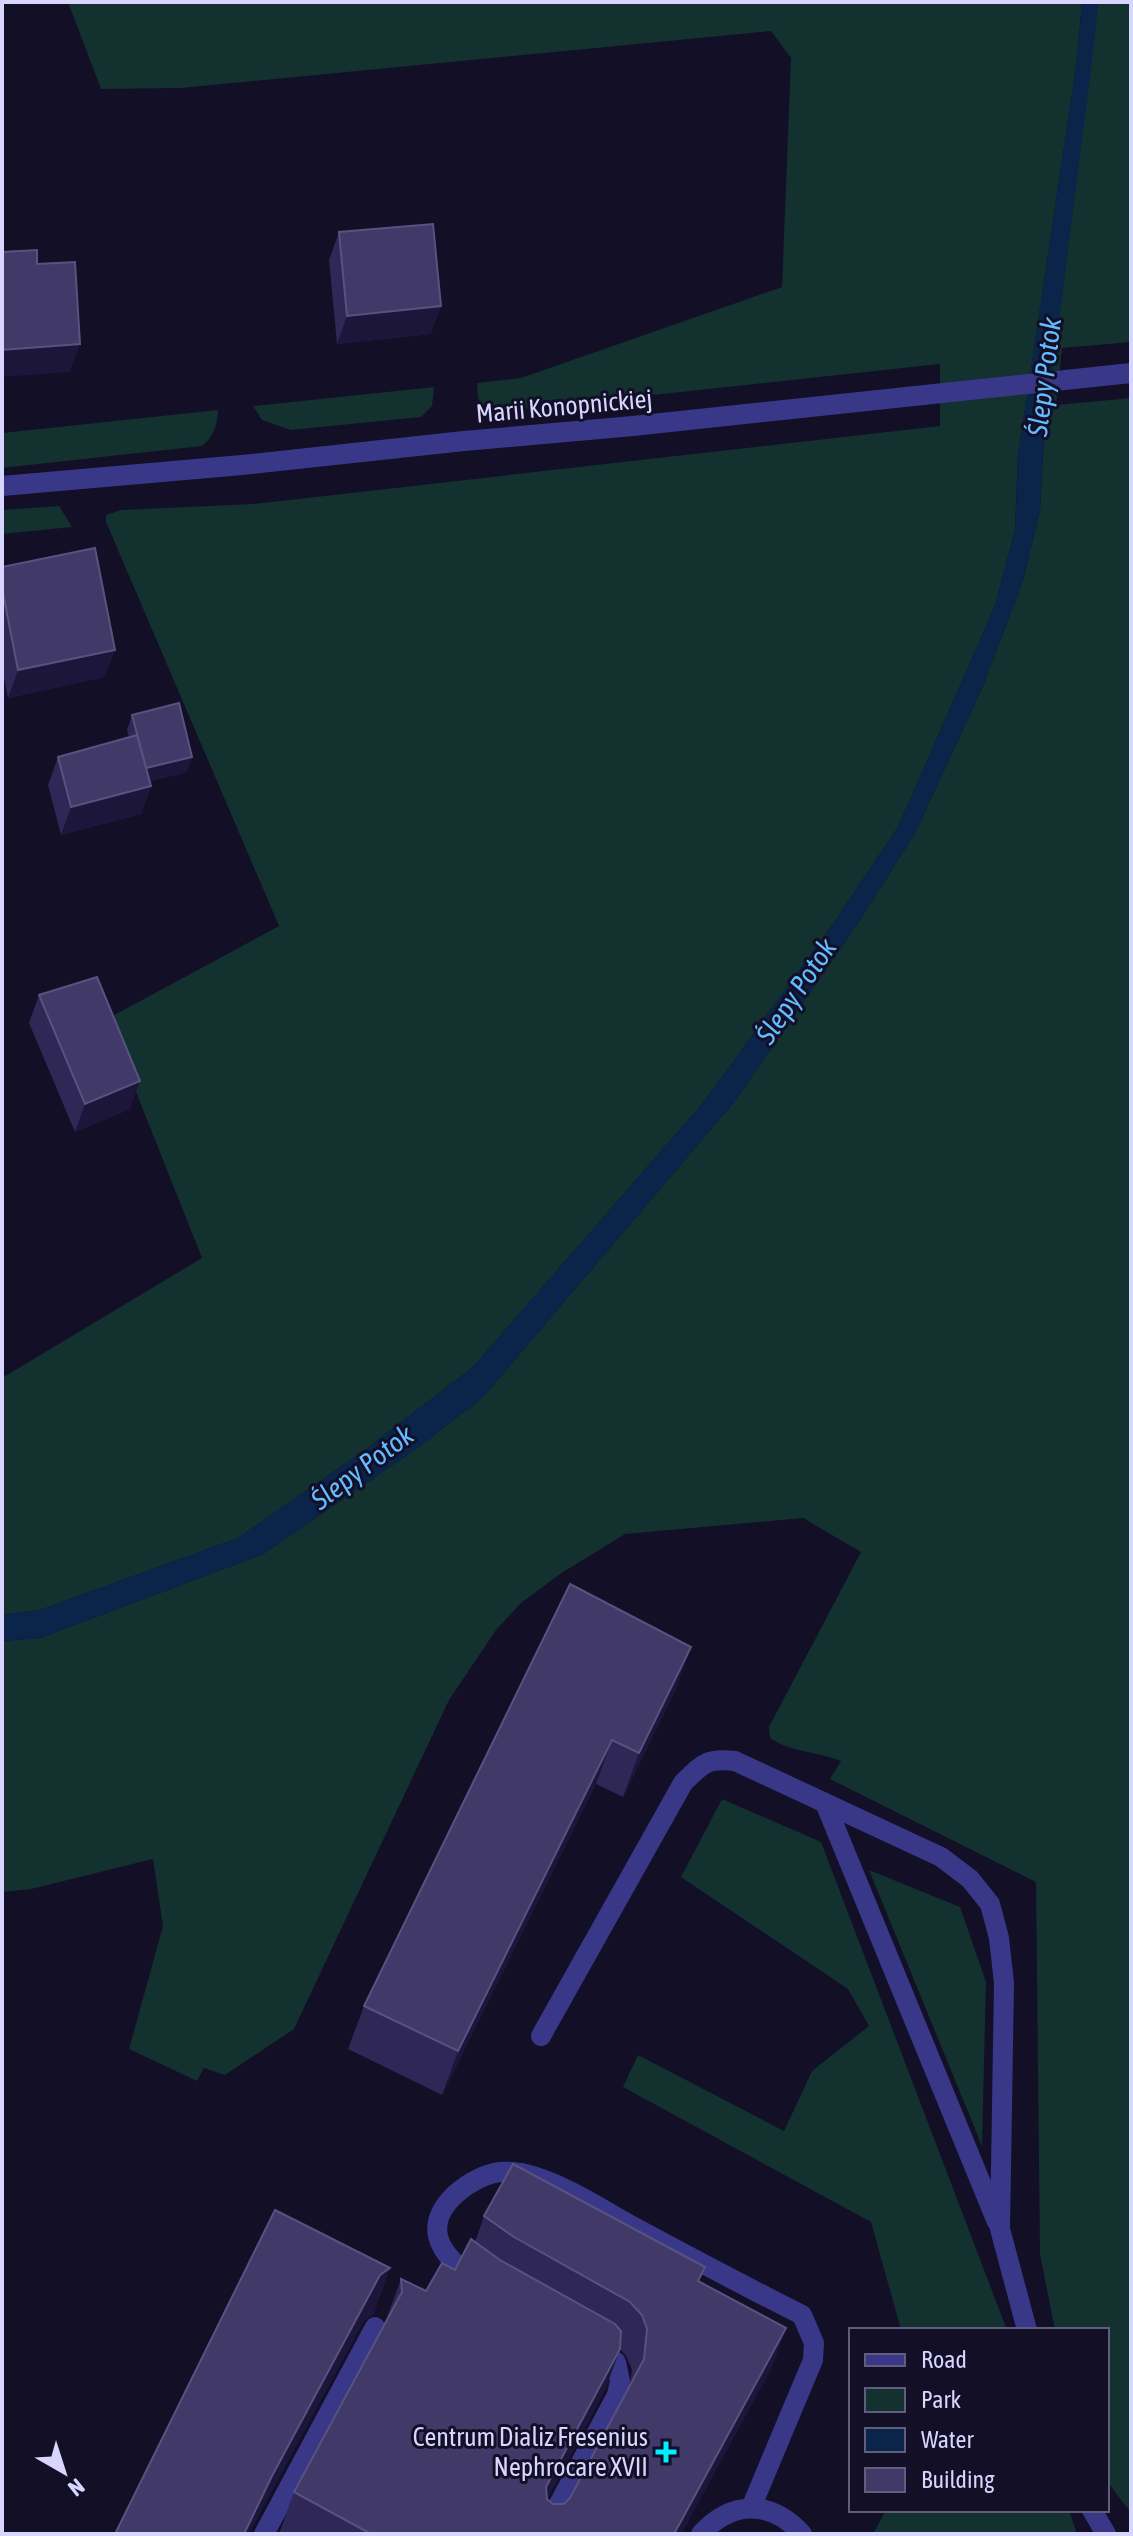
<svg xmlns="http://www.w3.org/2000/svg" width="1133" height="2536" font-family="'Asap Condensed',sans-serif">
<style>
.green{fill:#12312f}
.water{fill:#0b244a}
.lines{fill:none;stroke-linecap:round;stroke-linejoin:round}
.minor{stroke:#393888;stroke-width:20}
.wall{fill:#2f2756;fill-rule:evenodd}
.shaded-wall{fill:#1c163b}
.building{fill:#413a68;stroke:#595280;stroke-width:2}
.poi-dot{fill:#01eeff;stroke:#120f27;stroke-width:3}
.labels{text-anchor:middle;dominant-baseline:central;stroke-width:6;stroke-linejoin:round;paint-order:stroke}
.street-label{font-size:26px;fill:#d8d5ff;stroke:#120f27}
.poi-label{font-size:26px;fill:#d8d5ff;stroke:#120f27;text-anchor:end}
.water-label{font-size:28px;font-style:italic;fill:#63bcff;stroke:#120f27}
</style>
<rect width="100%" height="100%" fill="#120f27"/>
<g class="green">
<path d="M 68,2 L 1082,2 L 1077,60 L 1018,456 L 1015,530 L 995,606 L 898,827 L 833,924 L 703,1103 L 472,1368 L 362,1452 L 238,1538 L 40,1610 L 2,1615 L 2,1378 L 202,1258 L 107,1019 L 279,926 L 106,522 L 106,515 L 121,510 L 254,504 L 940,426 L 940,364 L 505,411 L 484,408 L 478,398 L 477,383 L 521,378 L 782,287 L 791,58 L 771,31 L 181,88 L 101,89 Z"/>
<path d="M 1098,2 L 1131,2 L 1131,342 L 1062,348 L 1056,405 L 1131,398 L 1131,2513 L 1107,2481 L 1107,2330 L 1055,2330 L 1040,2254 L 1036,1882 L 830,1779 L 841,1761 C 817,1751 792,1753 770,1738 L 769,1727 L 861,1552 L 803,1518 L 625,1534 L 560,1574 L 521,1603 L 496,1630 L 449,1700 L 294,2029 L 225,2075 L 204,2068 L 197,2081 L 129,2049 L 163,1926 L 153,1859 L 31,1889 L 2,1892 L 2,1641 L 40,1638 L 263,1554 L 419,1447 L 483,1397 L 735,1101 L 860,920 L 915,833 L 983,686 L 1023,580 L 1040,510 L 1044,437 Z"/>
<path d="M 434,387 L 432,406 L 421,417 L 291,430 L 262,420 L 253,406 Z"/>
<path d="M 218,410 C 217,426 214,436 202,446 L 2,468 L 2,433 Z"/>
<path d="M 59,506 L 72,527 L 2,534 L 2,510 Z"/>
<path d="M 722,1799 L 821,1842 L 1007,2330 L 901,2330 L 871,2222 L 623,2087 L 638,2055 L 784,2131 L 812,2071 L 869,2026 L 848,1989 L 681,1877 Z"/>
<path d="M 869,1870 L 960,1907 L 986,1982 L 982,2146 Z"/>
<path d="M 886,2510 L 1069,2510 L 1077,2534 L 873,2534 Z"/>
</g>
<path class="water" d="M 1082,2 L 1098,2 L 1092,62 L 1044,437 L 1040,510 L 1023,580 L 983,686 L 915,833 L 860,920 L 735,1101 L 483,1397 L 419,1447 L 263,1554 L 40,1638 L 2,1641 L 2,1615 L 40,1610 L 238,1538 L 362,1452 L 472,1368 L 703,1103 L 833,924 L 898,827 L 995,606 L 1015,530 L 1018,456 L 1077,60 Z"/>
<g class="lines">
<g class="minor">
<path d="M 2,486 L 242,465 L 464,441 L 633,426 L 1131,373"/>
<path d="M 825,1803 L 997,2222"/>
<path d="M 541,2036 L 683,1783 C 703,1763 707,1758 735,1761 L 941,1857 L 970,1879 L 990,1904 L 999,1938 L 1004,1983 L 1000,2229 L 1027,2330"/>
<path d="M 477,2282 C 462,2270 442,2255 438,2236 C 431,2205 473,2175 500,2172 C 512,2171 525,2173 536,2177 C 570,2188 603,2210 634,2227 C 690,2257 746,2287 802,2315 L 814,2343 L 813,2360 L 751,2508"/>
<path d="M 1092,2510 L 1106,2534"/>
<path d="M 264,2534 L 375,2327"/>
<path d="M 543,2534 L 617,2395 L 620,2381 L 616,2362 L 595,2348"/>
<path d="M 701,2534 C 732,2500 771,2500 802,2534"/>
</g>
</g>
<g class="wall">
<path d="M 339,232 L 431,334 L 337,344 L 329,260 Z"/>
<path d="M 2,567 L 115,650 L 104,677 L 8,698 L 2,668 Z"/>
<path d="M 132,715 L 187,772 L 150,781 L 151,786 L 141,814 L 61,835 L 48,785 L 58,757 L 129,738 L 127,730 Z"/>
<path d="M 39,995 L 130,1109 L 75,1132 L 29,1023 Z"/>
<path d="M 691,1647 L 675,1691 L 623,1797 L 596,1784 L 442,2095 L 348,2049 L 364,2006 Z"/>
<path d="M 484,2216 L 700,2282 L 786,2328 L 771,2369 L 681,2534 L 279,2534 L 294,2492 L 386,2320 L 401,2279 L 426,2291 L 455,2270 L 475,2242 ZM 620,2349 L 626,2356 L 632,2370 L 630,2384 L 570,2498 L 564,2504 L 553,2504 L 547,2499 L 605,2390 Z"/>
</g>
<g class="shaded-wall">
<path d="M 441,306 L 431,334 L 337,344 L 347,316 Z"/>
<path d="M 80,344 L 70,372 L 2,377 L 2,350 Z"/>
<path d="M 115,650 L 104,677 L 8,698 L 18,670 Z"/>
<path d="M 192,757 L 187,772 L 140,783 L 146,769 Z"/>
<path d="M 151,786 L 141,814 L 61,835 L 71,807 Z"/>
<path d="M 140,1081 L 130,1109 L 75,1132 L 85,1104 Z"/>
<path d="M 691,1647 L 675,1691 L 623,1797 L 639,1753 Z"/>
<path d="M 612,1740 L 596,1784 L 442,2095 L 458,2051 Z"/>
<path d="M 390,2268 L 374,2314 L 364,2321 L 249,2534 L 244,2534 L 272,2476 L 380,2275 Z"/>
<path d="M 786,2328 L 771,2369 L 681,2534 L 674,2534 Z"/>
<path d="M 620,2349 L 605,2390 L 531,2529 L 546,2487 Z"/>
</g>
<g class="building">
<path d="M 433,224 L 441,306 L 347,316 L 339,232 Z"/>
<path d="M 37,250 L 37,264 L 75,262 L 80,344 L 2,350 L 2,252 Z"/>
<path d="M 95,548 L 115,650 L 18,670 L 2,588 L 2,567 Z"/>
<path d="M 179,703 L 192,757 L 146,768 L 132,715 Z"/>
<path d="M 137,735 L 151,786 L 71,807 L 58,757 Z"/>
<path d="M 97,977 L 140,1081 L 85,1104 L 39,995 Z"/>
<path d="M 570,1584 L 691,1647 L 639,1753 L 612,1740 L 458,2051 L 364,2006 Z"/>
<path d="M 513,2164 L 705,2267 L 698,2281 L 786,2328 L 674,2534 L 371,2534 L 294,2492 L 402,2292 L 401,2279 L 426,2291 L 442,2263 L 455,2270 L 471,2239 L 500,2260 L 615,2324 L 621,2331 L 620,2349 L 546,2487 L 547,2499 L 553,2504 L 564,2504 L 570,2498 L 644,2359 L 647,2329 L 642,2315 L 630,2302 L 514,2237 L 484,2216 Z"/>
<path d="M 275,2210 L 390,2268 L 380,2275 L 272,2476 L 244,2534 L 224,2534 L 222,2533 L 221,2534 L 115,2534 Z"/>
</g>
<path class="poi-dot" d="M662 2440h8v8h8v8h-8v8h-8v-8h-8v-8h8z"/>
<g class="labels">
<g class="street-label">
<text transform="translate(564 406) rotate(-5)">Marii Konopnickiej</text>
</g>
<g class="poi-label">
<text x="648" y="2437">Centrum Dializ Fresenius<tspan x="648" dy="30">Nephrocare XVII</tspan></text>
</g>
<g class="water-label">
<text transform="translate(1044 377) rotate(-83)">Ślepy Potok</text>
<text transform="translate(796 991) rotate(-56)">Ślepy Potok</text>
<text transform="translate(362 1467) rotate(-37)">Ślepy Potok</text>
</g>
</g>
<rect width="1133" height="2536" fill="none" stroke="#d8d5ff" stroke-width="8"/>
<rect x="849" y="2328" width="260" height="184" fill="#120f27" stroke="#615e7d" stroke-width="2"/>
<rect x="865" y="2354" width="40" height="12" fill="#393888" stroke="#615e7d" stroke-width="2"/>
<text x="921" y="2368" font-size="24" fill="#d8d5ff">Road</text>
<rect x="865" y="2388" width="40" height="24" fill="#12312f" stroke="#615e7d" stroke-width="2"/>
<text x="921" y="2408" font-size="24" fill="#d8d5ff">Park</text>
<rect x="865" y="2428" width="40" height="24" fill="#0b244a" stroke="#615e7d" stroke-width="2"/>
<text x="921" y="2448" font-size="24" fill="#d8d5ff">Water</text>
<rect x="865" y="2468" width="40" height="24" fill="#413a68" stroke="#615e7d" stroke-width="2"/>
<text x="921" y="2488" font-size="24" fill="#d8d5ff">Building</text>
<g transform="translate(64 2472) rotate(141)" stroke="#120f27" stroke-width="6" paint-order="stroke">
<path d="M0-6L14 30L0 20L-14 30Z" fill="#d8d5ff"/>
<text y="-12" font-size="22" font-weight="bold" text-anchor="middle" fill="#d8d5ff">N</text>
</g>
</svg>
